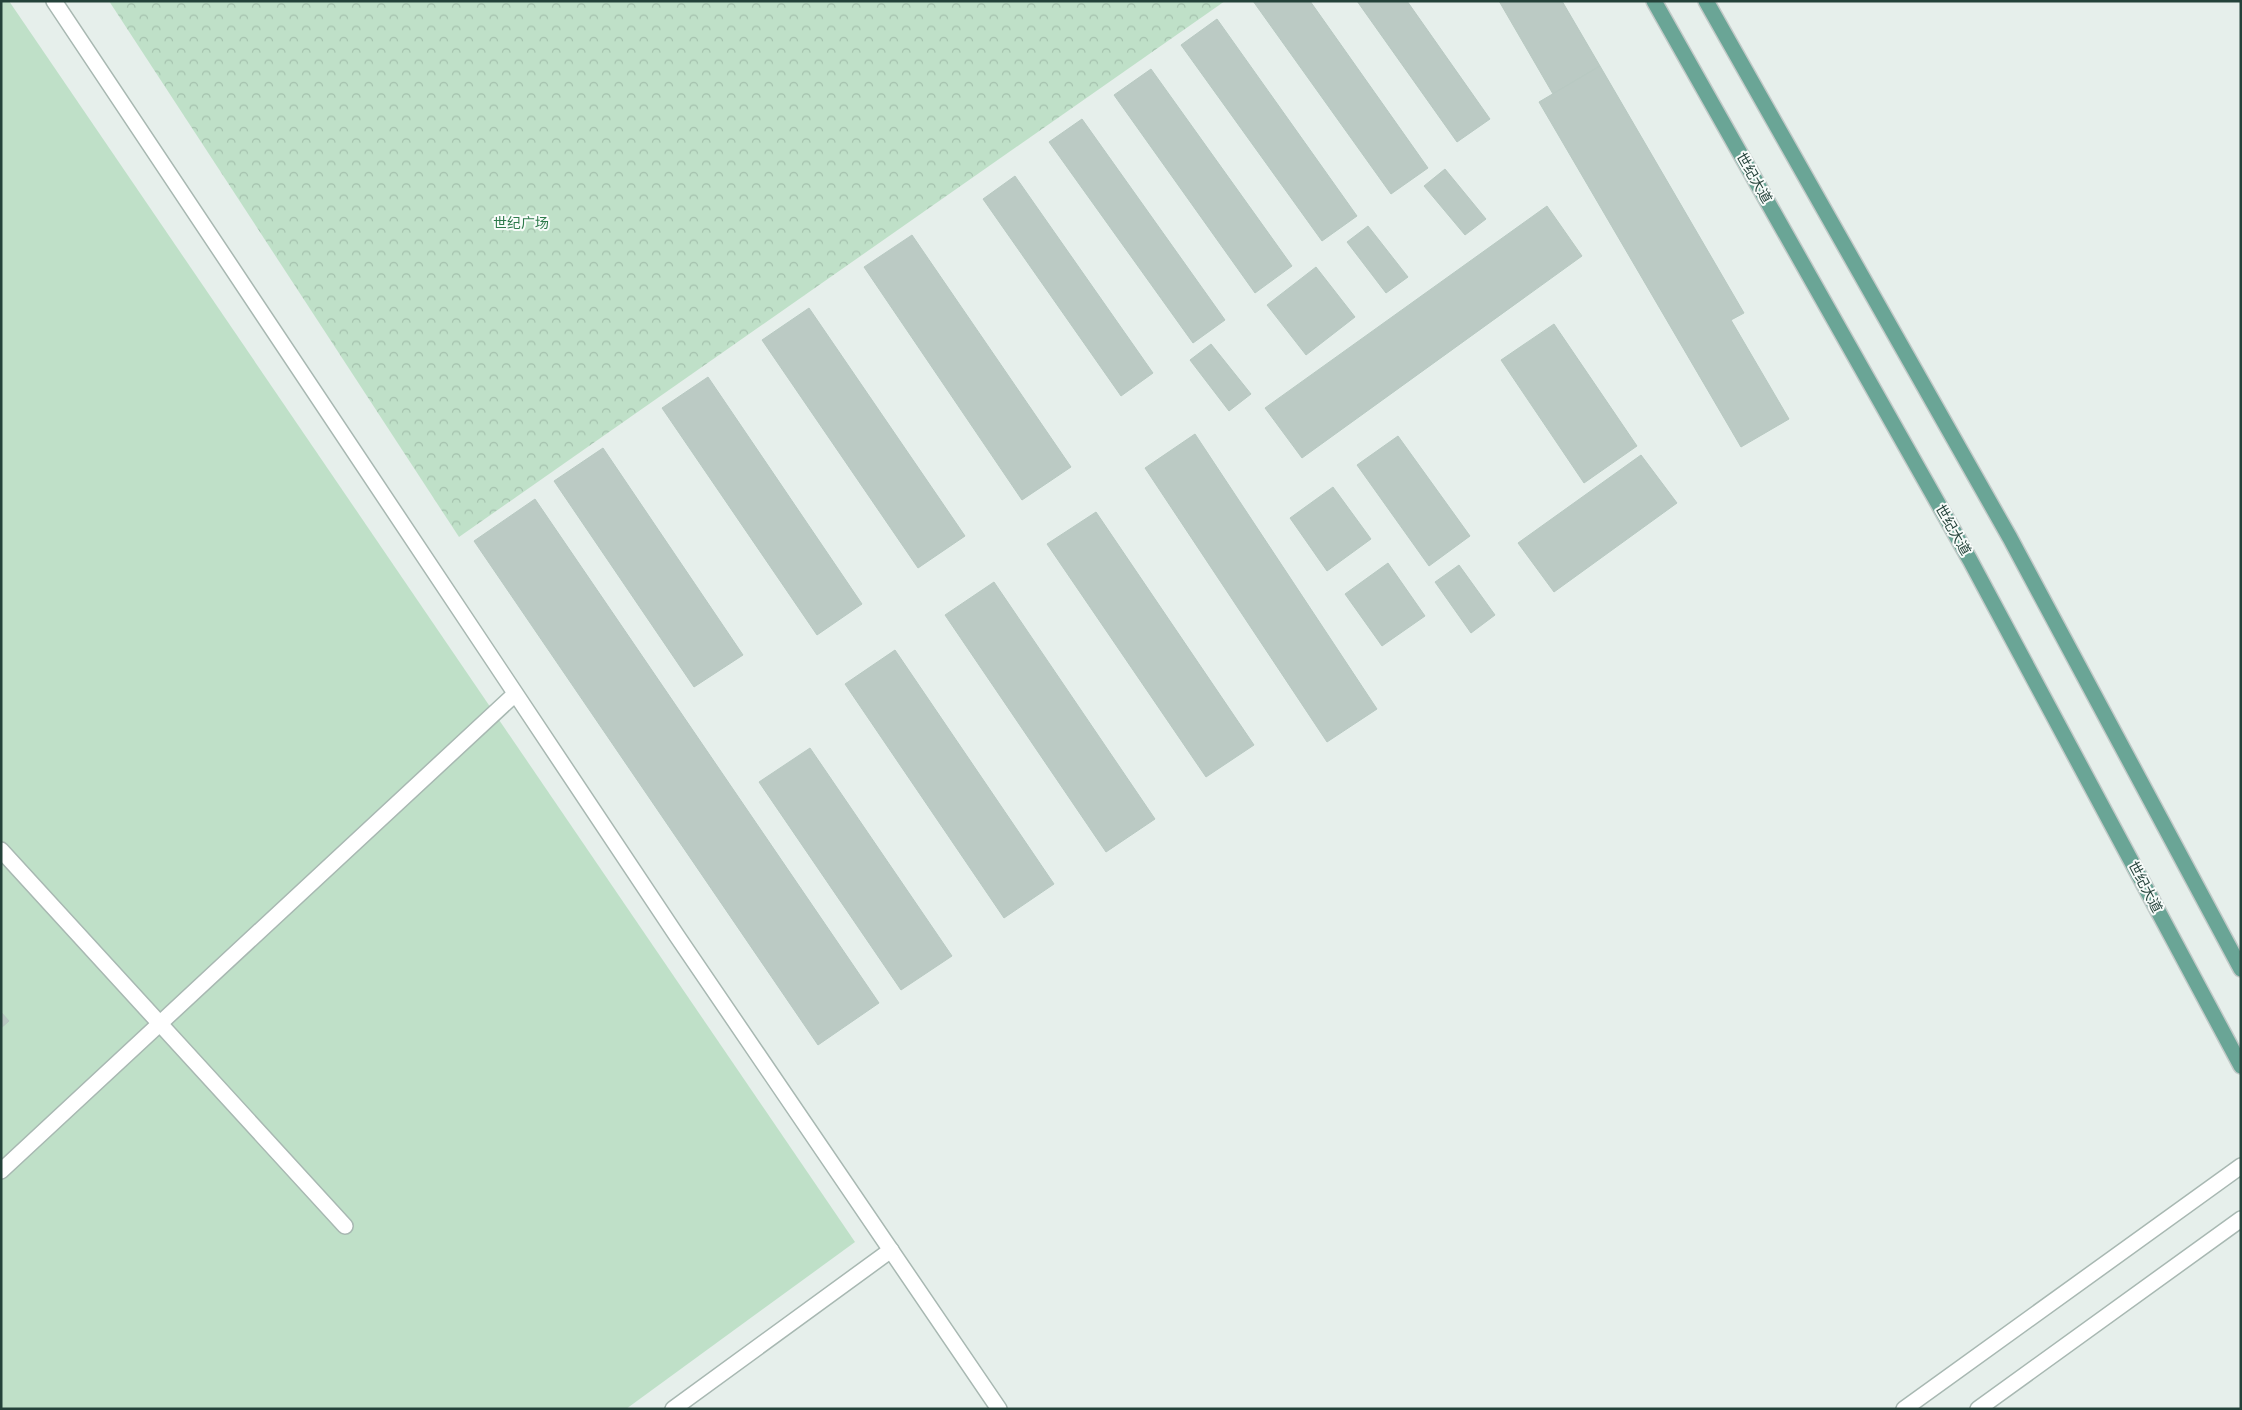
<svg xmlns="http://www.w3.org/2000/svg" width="2242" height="1410" font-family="'Fira Sans Condensed','Noto Sans SC',sans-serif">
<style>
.park{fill:url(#park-crowns)}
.pitch{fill:#bfe0c8}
.building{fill:#bbcac4;stroke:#b8c9c2}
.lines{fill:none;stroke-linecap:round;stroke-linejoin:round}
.service-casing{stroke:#a8b8b2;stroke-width:18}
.minor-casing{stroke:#a8b8b2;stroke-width:18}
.tertiary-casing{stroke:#a8b8b2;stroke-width:18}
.primary-casing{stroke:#c2cac8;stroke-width:18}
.service{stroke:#fff;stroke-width:15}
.minor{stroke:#fff;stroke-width:15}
.tertiary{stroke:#fff;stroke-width:15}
.primary{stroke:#6aa596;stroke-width:15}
.labels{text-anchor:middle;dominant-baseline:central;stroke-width:4;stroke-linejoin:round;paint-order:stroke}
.street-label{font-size:14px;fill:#24423a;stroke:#f7fbf9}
.park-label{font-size:14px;fill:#2d7a4b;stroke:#f7fbf9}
</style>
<defs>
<pattern id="park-crowns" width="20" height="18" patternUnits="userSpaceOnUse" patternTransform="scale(1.25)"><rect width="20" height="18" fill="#bfe0c8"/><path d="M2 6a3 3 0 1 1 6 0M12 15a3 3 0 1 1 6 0" fill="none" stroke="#a4c1ad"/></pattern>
</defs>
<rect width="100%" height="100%" fill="#e6efeb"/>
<path class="park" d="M 109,1 L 1225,1 L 459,537 Z"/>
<path class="pitch" d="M 1,1 L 9,1 L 855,1242 L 626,1409 L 1,1409 Z"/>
<g class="building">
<path d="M 1253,1 L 1310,1 L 1428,168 L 1391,194 Z"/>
<path d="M 1357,1 L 1407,1 L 1490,119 L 1457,142 Z"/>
<path d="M 1499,1 L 1562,1 L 1600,66 L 1553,94 Z"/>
<path d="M 1217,19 L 1357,216 L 1322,241 L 1181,45 Z"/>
<path d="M 1600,66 L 1744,313 L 1731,320 L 1789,419 L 1741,447 L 1539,102 Z"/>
<path d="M 1151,69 L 1292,266 L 1255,293 L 1114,95 Z"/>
<path d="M 1082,119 L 1225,320 L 1193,343 L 1049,142 Z"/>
<path d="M 1445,169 L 1486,219 L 1465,235 L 1424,186 Z"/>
<path d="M 1015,176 L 1153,373 L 1121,396 L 983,199 Z"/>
<path d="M 1547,206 L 1582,256 L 1302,458 L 1265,408 Z"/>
<path d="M 1368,226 L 1408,277 L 1386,293 L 1347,242 Z"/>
<path d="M 912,235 L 1071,467 L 1022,500 L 864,267 Z"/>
<path d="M 1316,267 L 1355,317 L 1306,355 L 1267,305 Z"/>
<path d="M 809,308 L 965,536 L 918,568 L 762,340 Z"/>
<path d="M 1554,324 L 1637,446 L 1584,483 L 1501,360 Z"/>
<path d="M 1211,344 L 1251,394 L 1229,411 L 1190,360 Z"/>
<path d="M 708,377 L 862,604 L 817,635 L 662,408 Z"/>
<path d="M 1195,434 L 1377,709 L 1327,742 L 1145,468 Z"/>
<path d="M 1398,436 L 1470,536 L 1429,566 L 1357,465 Z"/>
<path d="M 603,448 L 743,655 L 694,687 L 554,481 Z"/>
<path d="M 1641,455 L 1677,503 L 1554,592 L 1518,543 Z"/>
<path d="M 1333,487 L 1371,539 L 1327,571 L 1290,518 Z"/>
<path d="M 535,499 L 879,1003 L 818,1045 L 474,541 Z"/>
<path d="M 1096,512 L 1254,745 L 1206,777 L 1047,544 Z"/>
<path d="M 1388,563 L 1425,616 L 1382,646 L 1345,594 Z"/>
<path d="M 1459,565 L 1495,615 L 1471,633 L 1435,582 Z"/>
<path d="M 994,582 L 1155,819 L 1106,852 L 945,615 Z"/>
<path d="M 895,650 L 1054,884 L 1004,918 L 845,684 Z"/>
<path d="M 810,748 L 952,956 L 901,990 L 759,782 Z"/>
<path d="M 1,1012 L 9,1021 L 1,1028 Z"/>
</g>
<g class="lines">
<defs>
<g id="service">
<path d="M 1,850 L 345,1226"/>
<path d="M 1,1171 L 515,694"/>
</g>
<g id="minor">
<path d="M 54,1 L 677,936 L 999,1409"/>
<path d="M 673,1409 L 891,1250"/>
</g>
<g id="tertiary">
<path d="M 1904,1409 L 2241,1166"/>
<path d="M 1978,1409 L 2241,1219"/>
</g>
<g id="primary">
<path d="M 1654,1 L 1970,560 L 2241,1066"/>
<path d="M 1706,1 L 2010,538 L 2241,969"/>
</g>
</defs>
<use href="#service" class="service-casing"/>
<use href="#minor" class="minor-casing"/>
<use href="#tertiary" class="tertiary-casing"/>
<use href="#primary" class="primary-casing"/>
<use href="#service" class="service"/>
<use href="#minor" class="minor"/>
<use href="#tertiary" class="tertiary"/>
<use href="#primary" class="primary"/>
</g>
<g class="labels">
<g class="street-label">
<text transform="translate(1754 178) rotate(60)">世纪大道</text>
<text transform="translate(1953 530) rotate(60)">世纪大道</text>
<text transform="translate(2145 887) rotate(62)">世纪大道</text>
</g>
<g class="park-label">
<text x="521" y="223">世纪广场</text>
</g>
</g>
<rect width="2242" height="1410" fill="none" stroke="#24423a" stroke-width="5"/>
</svg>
